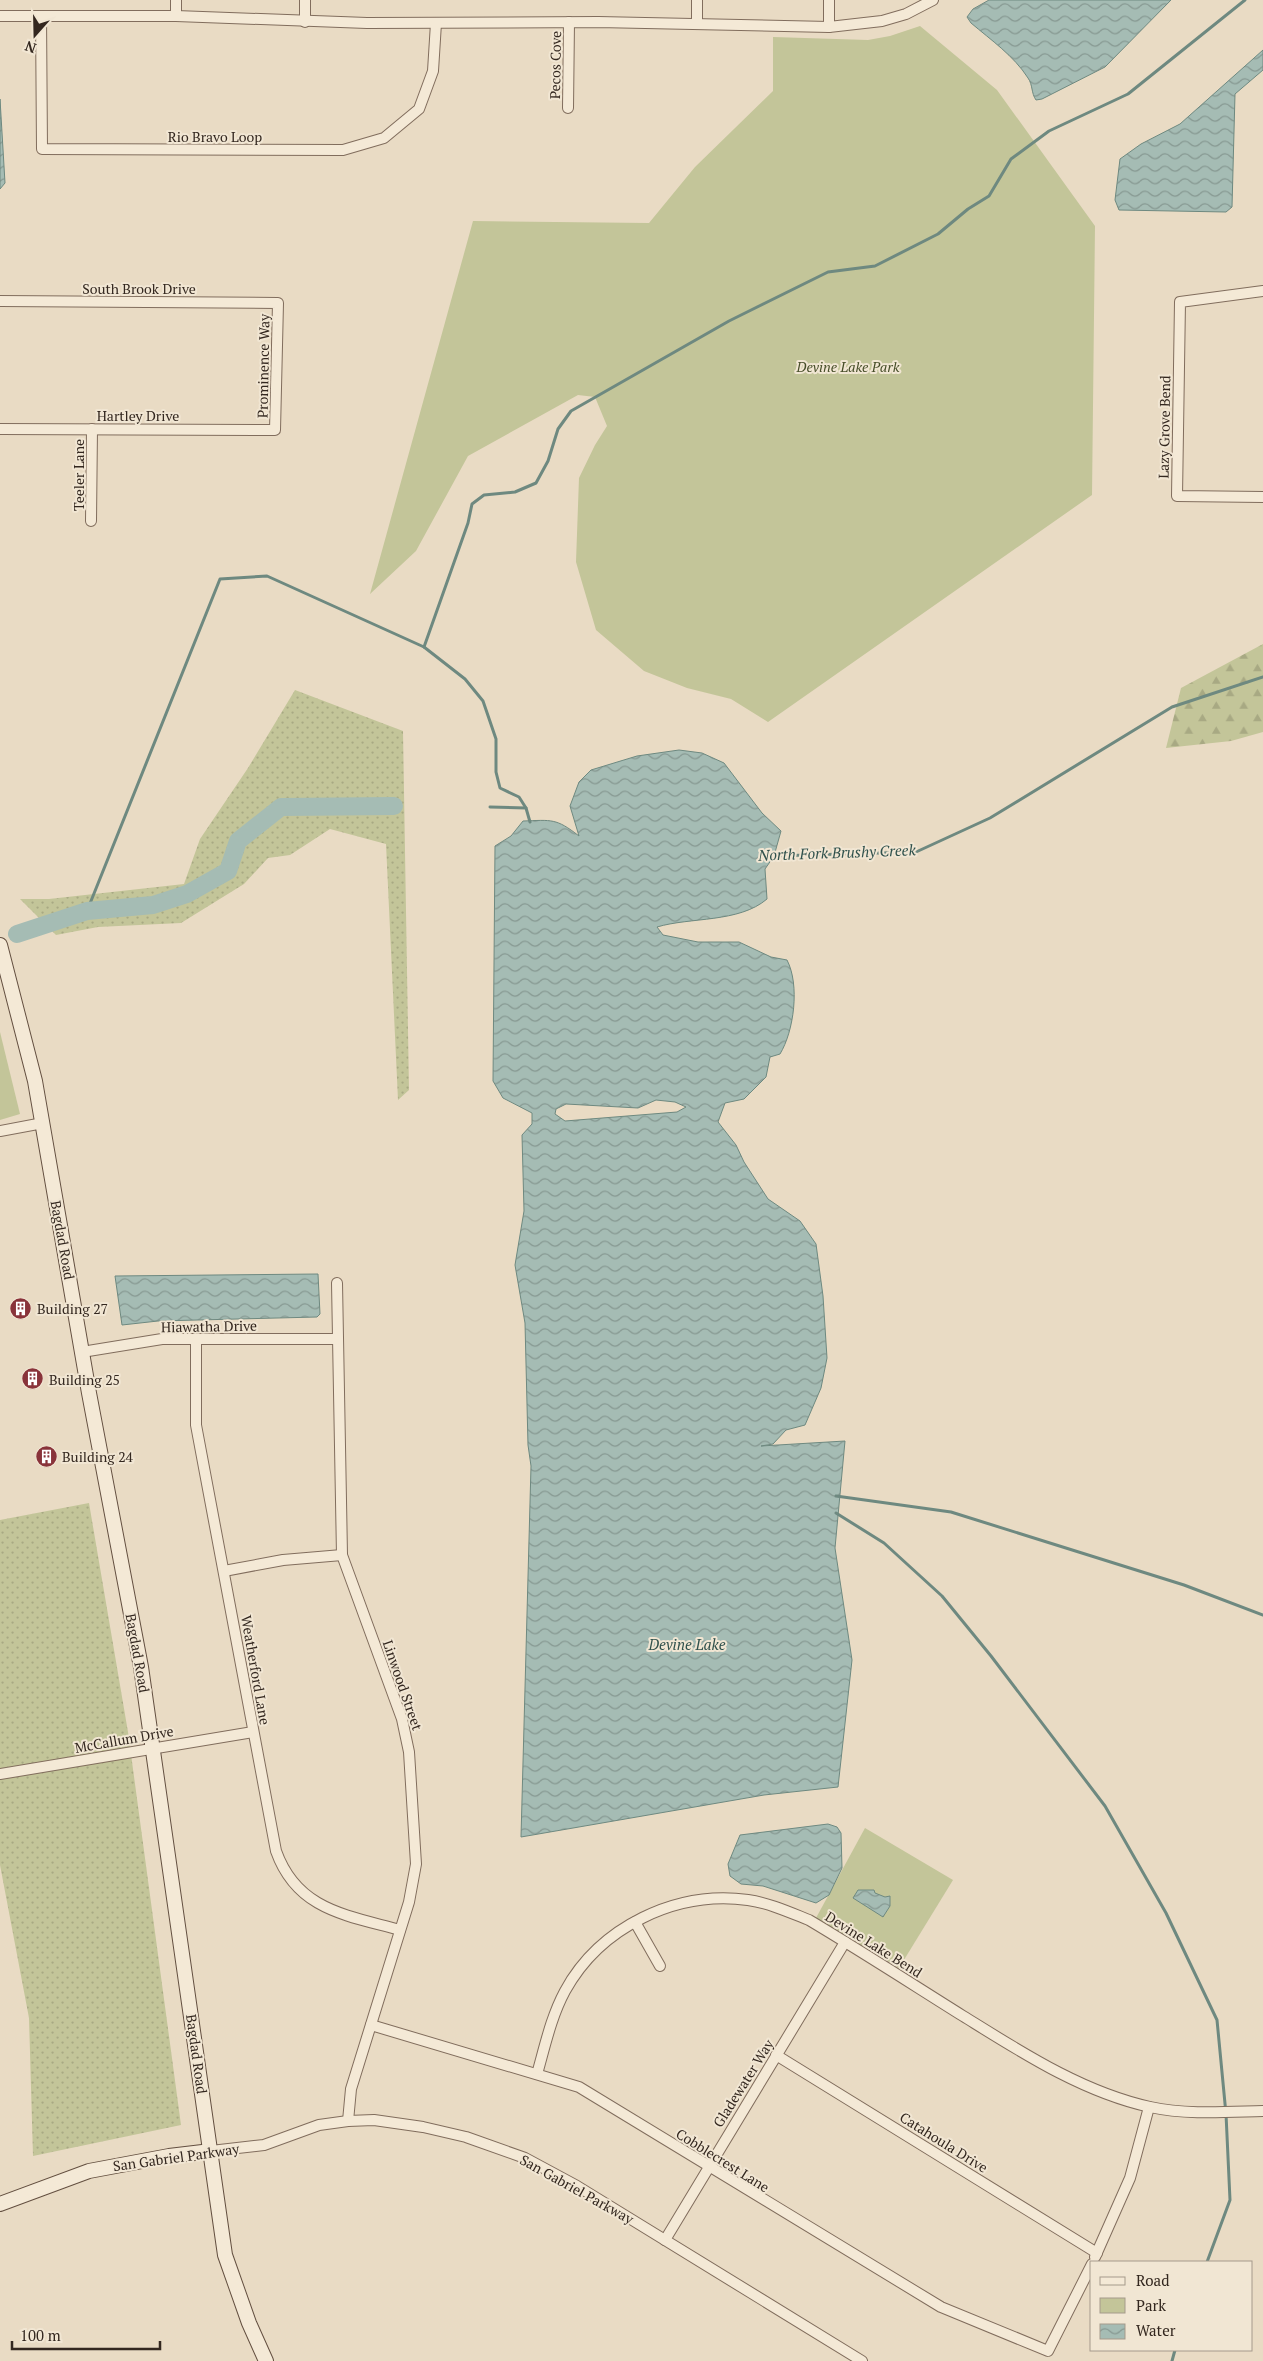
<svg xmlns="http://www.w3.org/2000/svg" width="1263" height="2361" font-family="'PT Serif',serif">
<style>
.grass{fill:url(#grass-dots)}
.forest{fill:url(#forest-firs)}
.park{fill:#c3c599}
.water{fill:url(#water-waves);stroke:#6e8980;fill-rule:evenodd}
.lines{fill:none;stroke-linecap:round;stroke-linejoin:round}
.stream{stroke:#6e8980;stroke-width:3}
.river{stroke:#a5bcb4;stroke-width:18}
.street-casing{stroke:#816d5d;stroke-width:12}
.secondary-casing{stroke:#634f40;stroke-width:16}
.street{stroke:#f4e9d6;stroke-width:10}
.secondary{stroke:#f4e9d6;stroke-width:14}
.labels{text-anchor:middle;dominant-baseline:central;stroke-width:4;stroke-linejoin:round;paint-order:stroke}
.street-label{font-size:14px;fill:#33271f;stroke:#f1e6d3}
.park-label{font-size:14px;font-style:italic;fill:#464d28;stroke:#f1e6d3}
.poi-label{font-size:14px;fill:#33271f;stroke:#f1e6d3;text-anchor:start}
.water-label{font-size:15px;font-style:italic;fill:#30514c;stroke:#f1e6d3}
</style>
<defs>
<pattern id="grass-dots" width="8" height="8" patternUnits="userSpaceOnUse" patternTransform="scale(1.25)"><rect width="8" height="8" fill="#c3c599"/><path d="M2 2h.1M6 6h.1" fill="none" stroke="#a8a983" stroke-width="1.8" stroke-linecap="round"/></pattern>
<pattern id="forest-firs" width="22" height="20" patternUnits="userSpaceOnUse" patternTransform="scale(1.25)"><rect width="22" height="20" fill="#c3c599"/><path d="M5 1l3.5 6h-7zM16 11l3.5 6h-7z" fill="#a8a983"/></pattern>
<pattern id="water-waves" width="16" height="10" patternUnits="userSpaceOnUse" patternTransform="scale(1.25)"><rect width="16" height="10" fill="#a5bcb4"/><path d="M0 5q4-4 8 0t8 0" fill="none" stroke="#879992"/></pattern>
</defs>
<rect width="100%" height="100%" fill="#e9dbc4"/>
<g class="grass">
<path d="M 295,690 L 403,731 L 409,1090 L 398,1100 L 386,844 L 330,829 L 290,855 L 268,858 L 244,884 L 181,923 L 98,927 L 56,935 L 20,899 L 49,899 L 184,884 L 200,839 L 248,768 Z"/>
<path d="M 89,1503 L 128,1732 L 181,2125 L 33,2156 L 29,2018 L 0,1865 L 0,1520 Z"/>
</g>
<path class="forest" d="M 1263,644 L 1263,732 L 1231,741 L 1166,748 L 1181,688 Z"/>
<g class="park">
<path d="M 920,26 L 997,90 L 1095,226 L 1092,495 L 768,722 L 731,699 L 687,688 L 644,671 L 596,630 L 576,562 L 579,478 L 595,445 L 607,426 L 595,397 L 578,395 L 468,456 L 416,551 L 370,594 L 473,221 L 649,223 L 695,167 L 773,91 L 773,37 L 868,40 L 890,36 Z"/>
<path d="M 0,1032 L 20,1114 L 0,1120 Z"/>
<path d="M 865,1828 L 953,1880 L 899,1968 L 816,1918 Z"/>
</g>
<g class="water">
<path d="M 989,0 L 1171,0 L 1105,67 L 1042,99 L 1036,100 C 1031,93 1033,85 1028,78 C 1014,56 991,40 971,23 L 967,17 L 973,9 Z"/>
<path d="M 1263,50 L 1263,70 L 1235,94 L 1232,207 L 1226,212 L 1119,210 L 1115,200 L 1120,159 L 1141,144 L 1180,124 Z"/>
<path d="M 0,99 L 5,183 L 0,189 Z"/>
<path d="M 679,750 L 702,753 L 724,763 L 762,813 L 781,831 L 774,856 L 765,869 L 767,899 C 739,923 690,917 657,927 L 663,935 L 698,942 L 739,942 L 771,957 L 787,960 C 800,985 794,1031 780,1054 L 770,1057 L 766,1077 L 744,1099 L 725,1103 L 718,1122 L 736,1145 L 744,1162 L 768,1199 L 800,1221 L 816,1244 L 823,1296 L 827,1358 L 821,1388 L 805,1425 L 786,1430 L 773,1444 L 761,1446 L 845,1441 L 835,1548 L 852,1660 L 838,1787 L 764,1795 L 521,1837 L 531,1466 L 528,1445 L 525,1323 L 515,1265 L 524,1211 L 522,1135 L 532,1124 L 532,1113 L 503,1098 L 493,1081 L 495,846 L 511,836 L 523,821 C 552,820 556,818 579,836 L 570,806 L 579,782 L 591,770 L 637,756 ZM 656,1100 L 675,1102 L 686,1107 L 677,1112 L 565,1121 L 555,1114 L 556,1109 L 566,1104 L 638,1108 Z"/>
<path d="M 318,1274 L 320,1314 L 317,1317 L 158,1321 L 122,1325 L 115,1276 Z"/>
<path d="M 828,1824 L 837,1827 L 841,1833 L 842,1868 L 829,1895 L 816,1903 L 763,1886 L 741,1884 L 730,1876 L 728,1864 L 740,1835 Z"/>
<path d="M 858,1890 L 874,1890 L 875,1893 L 885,1897 L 890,1896 L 890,1906 L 883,1917 L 853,1898 Z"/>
</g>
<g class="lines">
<g class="stream">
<path d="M 424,647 L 468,523 L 472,504 L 484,495 L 515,492 L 536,483 L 548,461 L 558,429 L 571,411 L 729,321 L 828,272 L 875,266 L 938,234 L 968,209 L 989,196 L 1011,159 L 1049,131 L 1128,94 L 1245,0"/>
<path d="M 490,807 L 526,808 L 530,822"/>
<path d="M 772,856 L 916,852 L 990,818 L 1172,707 L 1263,677"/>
<path d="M 87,911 L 220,579 L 267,576 L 424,647 L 465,679 L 483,701 L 496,739 L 496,772 L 500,788 L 519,797 L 526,808"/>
<path d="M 836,1496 L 951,1512 L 1184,1585 L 1263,1615"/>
<path d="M 836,1513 L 884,1543 L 942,1596 L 991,1656 L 1105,1806 L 1166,1913 L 1217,2020 L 1226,2114 L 1230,2200 L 1207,2262"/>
<path d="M 1172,2361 L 1175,2350"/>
</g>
<path class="river" d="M 17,934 L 87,911 L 153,905 L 187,894 L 228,871 L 238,841 L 281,807 L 394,806"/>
<defs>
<g id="street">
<path d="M 176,0 L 176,16"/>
<path d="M 829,0 L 829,27"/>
<path d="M 0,16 L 176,16 L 367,23 L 598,22 L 829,27 L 882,21 L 906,14 L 933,0"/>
<path d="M 41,16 L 42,149 L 343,150 L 384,138 L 419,109 L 433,71 L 436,23"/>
<path d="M 305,22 L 305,0"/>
<path d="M 697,23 L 697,0"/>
<path d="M 568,108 L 569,22"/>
<path d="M 1263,291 L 1180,302 L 1177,496 L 1263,497"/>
<path d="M 0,301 L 278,303 L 275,430 L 0,429"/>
<path d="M 91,521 L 92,429"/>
<path d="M 0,1131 L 43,1123"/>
<path d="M 337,1283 L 342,1555 L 402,1719 L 409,1752 L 416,1864 L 409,1902 L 351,2089 L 348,2121"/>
<path d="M 196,1339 L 196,1425 L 276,1851 C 297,1910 346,1915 400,1930"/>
<path d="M 82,1352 L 162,1339 L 338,1339"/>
<path d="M 224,1571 L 283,1560 L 342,1555"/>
<path d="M 0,1774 L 253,1732"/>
<path d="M 635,1922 L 660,1966"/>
<path d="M 371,2025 L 579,2087 L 941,2307 L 1048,2351 L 1092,2264"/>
<path d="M 776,2055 L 1097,2253"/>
<path d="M 537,2074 C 545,2046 551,2017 565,1991 C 600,1927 676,1890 748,1900 C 769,1903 789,1912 809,1920 C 861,1951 912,1984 963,2016 C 1021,2052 1082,2092 1150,2107 C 1187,2115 1225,2112 1263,2111"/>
<path d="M 211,2151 L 264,2145 L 319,2125 L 348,2121 L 374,2120 L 423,2127 L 466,2137 L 525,2158 L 577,2186 L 862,2361"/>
<path d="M 665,2240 L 845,1942"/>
<path d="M 1095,2257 L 1130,2178 L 1149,2107"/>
</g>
<g id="secondary">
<path d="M 0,945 L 35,1081 L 89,1393 L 141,1667 L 225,2255 L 249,2323 L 266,2361"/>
<path d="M 0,2204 L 89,2171 L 169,2156 L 211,2151"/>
</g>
</defs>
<use href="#street" class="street-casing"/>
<use href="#secondary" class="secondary-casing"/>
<use href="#street" class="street"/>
<use href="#secondary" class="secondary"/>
</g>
<defs>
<symbol id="building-disc" viewBox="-11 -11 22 22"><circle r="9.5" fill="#89333a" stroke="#f1e6d3"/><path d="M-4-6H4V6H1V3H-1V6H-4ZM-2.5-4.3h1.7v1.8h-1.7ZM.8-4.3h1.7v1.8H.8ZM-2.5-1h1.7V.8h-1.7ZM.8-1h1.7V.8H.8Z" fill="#fff"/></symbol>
</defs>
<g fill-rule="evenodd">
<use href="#building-disc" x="8" y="1296" width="25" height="25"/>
<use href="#building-disc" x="20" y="1366" width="25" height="25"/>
<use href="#building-disc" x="34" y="1444" width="25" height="25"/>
</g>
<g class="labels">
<g class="street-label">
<text transform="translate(555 65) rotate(-89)">Pecos Cove</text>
<text x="215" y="136">Rio Bravo Loop</text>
<text x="139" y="288">South Brook Drive</text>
<text transform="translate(263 366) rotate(-89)">Prominence Way</text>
<text x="138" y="415">Hartley Drive</text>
<text transform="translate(1164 427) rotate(-89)">Lazy Grove Bend</text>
<text transform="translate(78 475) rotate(-90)">Teeler Lane</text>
<text transform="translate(63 1240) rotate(80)">Bagdad Road</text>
<text transform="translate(209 1326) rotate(-1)">Hiawatha Drive</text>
<text transform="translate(138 1653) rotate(80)">Bagdad Road</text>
<text transform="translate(256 1670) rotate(80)">Weatherford Lane</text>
<text transform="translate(403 1685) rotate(71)">Linwood Street</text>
<text transform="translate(124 1739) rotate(-10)">McCallum Drive</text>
<text transform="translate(874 1944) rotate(32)">Devine Lake Bend</text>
<text transform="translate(197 2054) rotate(82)">Bagdad Road</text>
<text transform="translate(743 2083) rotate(-58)">Gladewater Way</text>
<text transform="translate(944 2142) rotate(32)">Catahoula Drive</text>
<text transform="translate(176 2157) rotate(-8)">San Gabriel Parkway</text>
<text transform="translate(723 2160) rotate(32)">Cobblecrest Lane</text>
<text transform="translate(577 2189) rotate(29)">San Gabriel Parkway</text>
</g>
<g class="park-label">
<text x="848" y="366">Devine Lake Park</text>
</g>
<g class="poi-label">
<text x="37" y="1308">Building 27</text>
<text x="49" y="1379">Building 25</text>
<text x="62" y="1456">Building 24</text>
</g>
<g class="water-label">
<text transform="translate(837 852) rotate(-2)">North Fork Brushy Creek</text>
<text x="687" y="1644">Devine Lake</text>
</g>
</g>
<rect x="1090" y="2261" width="162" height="90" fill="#f1e6d3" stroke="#a59a8b"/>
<rect x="1100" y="2277" width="25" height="8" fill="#f4e9d6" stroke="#a59a8b"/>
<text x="1136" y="2286" font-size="15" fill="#33271f">Road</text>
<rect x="1100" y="2298" width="25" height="15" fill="#c3c599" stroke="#a59a8b"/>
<text x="1136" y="2311" font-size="15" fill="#33271f">Park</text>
<rect x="1100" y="2324" width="25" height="15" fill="url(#water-waves)" stroke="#a59a8b"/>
<text x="1136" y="2336" font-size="15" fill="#33271f">Water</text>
<g transform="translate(35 35) rotate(200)" stroke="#f1e6d3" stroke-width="4" paint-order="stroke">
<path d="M0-4L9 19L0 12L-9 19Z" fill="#33271f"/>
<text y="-8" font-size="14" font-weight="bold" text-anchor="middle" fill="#33271f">N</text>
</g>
<path d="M12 2341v8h148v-8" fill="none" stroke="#33271f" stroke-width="2.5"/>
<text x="20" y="2341" font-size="15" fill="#33271f" stroke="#f1e6d3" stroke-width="4" paint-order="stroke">100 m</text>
</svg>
